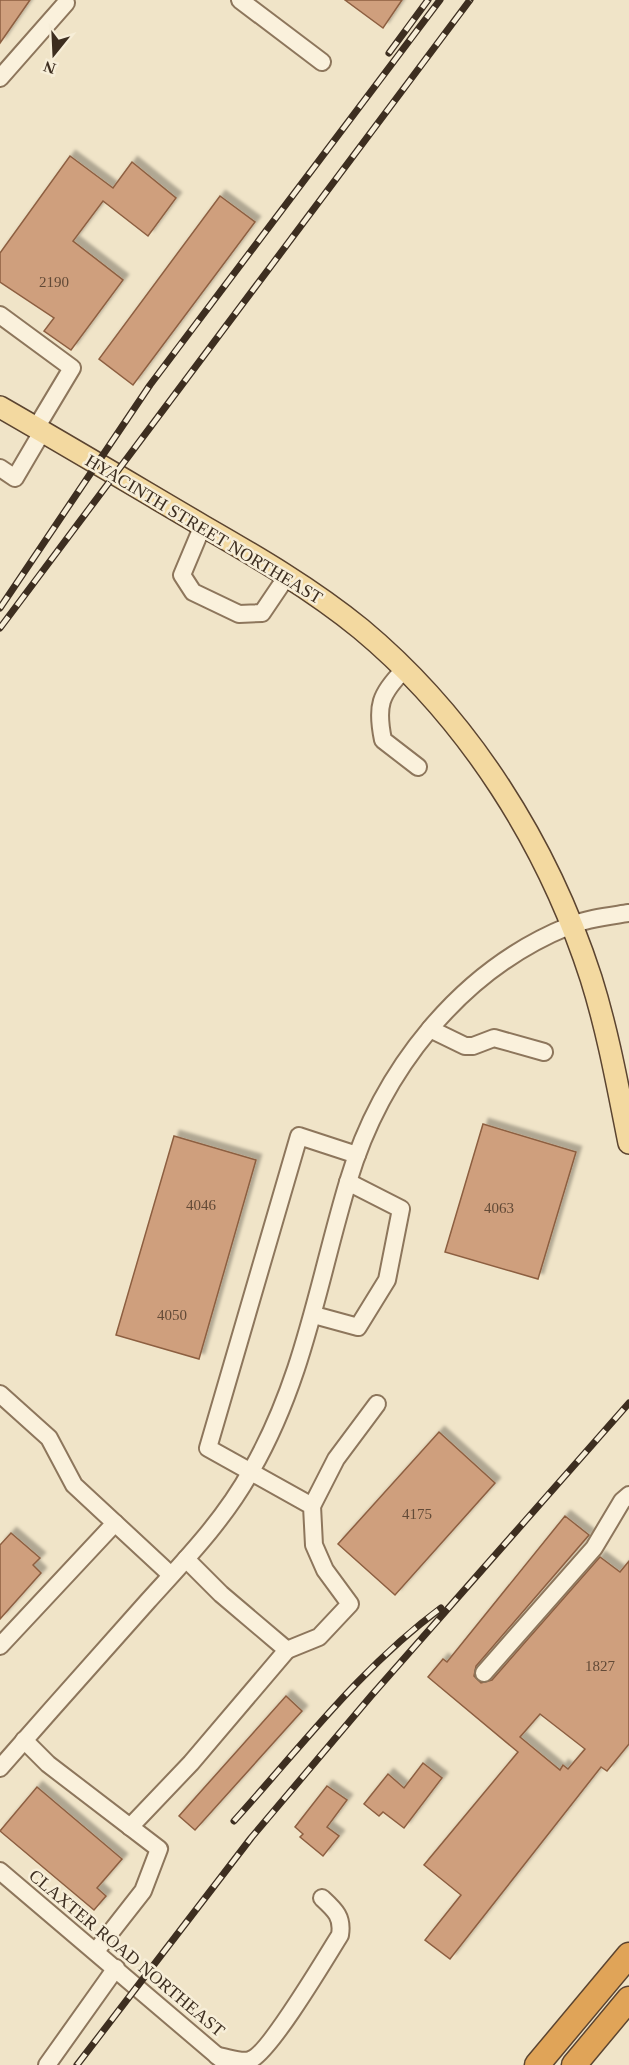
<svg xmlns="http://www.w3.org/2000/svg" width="629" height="2065" font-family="Georgia,serif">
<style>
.building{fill:#cf9f7d;stroke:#8d5f41;stroke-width:1.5;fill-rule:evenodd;filter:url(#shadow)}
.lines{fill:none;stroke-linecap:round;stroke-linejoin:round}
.minor-casing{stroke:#8d765c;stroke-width:20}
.major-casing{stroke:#5b4430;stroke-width:24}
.highway-casing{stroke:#5b4430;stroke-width:27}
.minor{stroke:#faf1dc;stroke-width:16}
.major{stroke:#f3d9a0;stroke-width:21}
.highway{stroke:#e0a458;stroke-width:24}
.rail-casing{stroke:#3d2e20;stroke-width:7}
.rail{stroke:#f7eed8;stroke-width:4.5;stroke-dasharray:14;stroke-linecap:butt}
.labels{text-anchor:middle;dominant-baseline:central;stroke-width:5;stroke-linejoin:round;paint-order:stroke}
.number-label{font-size:15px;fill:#624a37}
.street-label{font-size:18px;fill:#3d2e20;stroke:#f7eed8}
</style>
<defs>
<filter id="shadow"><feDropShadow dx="5.5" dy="-5.5" stdDeviation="1.5" flood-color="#0004"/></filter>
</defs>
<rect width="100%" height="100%" fill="#f0e4c8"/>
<g class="building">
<path d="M 0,0 L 30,0 L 0,43 Z"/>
<path d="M 345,0 L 402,0 L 383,28 Z"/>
<path d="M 70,156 L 113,188 L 132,162 L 176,198 L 148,236 L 103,201 L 73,241 L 123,280 L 71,350 L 44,331 L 54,318 L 0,282 L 0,253 Z"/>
<path d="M 220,196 L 255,222 L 133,385 L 99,359 Z"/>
<path d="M 483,1124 L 576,1152 L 538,1279 L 445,1252 Z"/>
<path d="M 174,1136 L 256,1160 L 199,1359 L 116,1335 Z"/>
<path d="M 439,1432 L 495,1483 L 395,1595 L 338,1544 Z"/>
<path d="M 565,1516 L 589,1535 L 476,1666 L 474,1676 L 481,1683 L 492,1680 L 600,1557 L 620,1572 L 629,1561 L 629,1744 L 607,1771 L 601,1767 L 450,1959 L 425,1940 L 461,1895 L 424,1865 L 518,1752 L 428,1677 L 443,1659 L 447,1662 ZM 540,1714 L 585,1749 L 568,1769 L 563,1765 L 560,1770 L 520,1737 Z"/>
<path d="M 11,1533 L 40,1558 L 33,1565 L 41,1573 L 0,1619 L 0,1545 Z"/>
<path d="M 286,1696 L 302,1711 L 195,1830 L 179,1816 Z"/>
<path d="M 423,1763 L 442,1778 L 404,1828 L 383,1812 L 379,1816 L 364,1804 L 388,1774 L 404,1788 Z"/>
<path d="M 327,1786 L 347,1800 L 327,1827 L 339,1836 L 323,1856 L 300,1837 L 303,1834 L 295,1827 Z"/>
<path d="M 37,1787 L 122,1859 L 97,1888 L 106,1896 L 94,1910 L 0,1831 Z"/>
</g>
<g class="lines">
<defs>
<g id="minor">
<path d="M 240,0 L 322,62"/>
<path d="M 0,78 L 66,3"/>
<path d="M 0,315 L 72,368 L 36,428"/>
<path d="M 0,468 L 15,478 L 42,432"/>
<path d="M 203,525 L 182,575 L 193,592 L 239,614 L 262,613 L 287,576"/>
<path d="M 404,670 C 380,694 376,706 383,740 L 418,767"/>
<path d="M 430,1029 L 465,1046 L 473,1046 L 494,1038 L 544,1052"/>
<path d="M 314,1315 L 358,1327 L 387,1280 L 401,1209 L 348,1182"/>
<path d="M 0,1394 L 49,1438 L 74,1485 L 171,1575"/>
<path d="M 312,1506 L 336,1459 L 377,1404"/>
<path d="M 0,1646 L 115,1523"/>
<path d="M 287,1650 L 319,1637 L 350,1604 L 325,1570 L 314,1545 L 312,1506 L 208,1448 L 299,1136 L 357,1155"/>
<path d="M 484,1673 L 594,1548 L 622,1501 L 629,1495"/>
<path d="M 24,1740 L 48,1764 L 159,1849 L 143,1891 L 96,1951"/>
<path d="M 0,1768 C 49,1712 98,1657 148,1601 C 185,1560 224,1520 251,1471 C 304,1379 318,1282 348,1182 C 381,1071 460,970 569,926 C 588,918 610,916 629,913"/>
<path d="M 130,1827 L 191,1763 L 287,1650 L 221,1594 L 186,1559"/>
<path d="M 0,1871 L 228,2065"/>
<path d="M 217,2056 C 227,2057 241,2063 250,2060 C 268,2055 327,1956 340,1935 C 343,1917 335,1910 322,1898"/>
<path d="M 47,2065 L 116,1968"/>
</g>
<path id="major" d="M 0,407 C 68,446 135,486 203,526 C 257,557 312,589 361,629 C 469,719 548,845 591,978 C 608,1032 618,1088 629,1143"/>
<g id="highway">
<path d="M 537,2065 L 629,1955"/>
<path d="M 574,2065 L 629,1999"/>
</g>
</defs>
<use href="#minor" class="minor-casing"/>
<use href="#major" class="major-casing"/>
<use href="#highway" class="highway-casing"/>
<use href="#minor" class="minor"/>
<use href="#major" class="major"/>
<use href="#highway" class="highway"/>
<defs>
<g id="rail">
<path d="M 389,53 L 428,0"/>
<path d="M 0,608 L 150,385 L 440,0"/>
<path d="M 0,628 L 470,0"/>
<path d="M 234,1821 C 301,1747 360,1668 441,1608"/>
<path d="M 77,2065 L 251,1838 L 371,1696 L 629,1403"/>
</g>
</defs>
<use href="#rail" class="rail-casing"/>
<use href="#rail" class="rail"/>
</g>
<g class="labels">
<g class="number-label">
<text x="54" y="282">2190</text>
<text x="201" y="1205">4046</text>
<text x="499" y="1208">4063</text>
<text x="172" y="1315">4050</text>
<text x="417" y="1514">4175</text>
<text x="600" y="1666">1827</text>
</g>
<g class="street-label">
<text transform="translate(204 529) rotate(31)">HYACINTH STREET NORTHEAST</text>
<text transform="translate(127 1953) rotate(40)">CLAXTER ROAD NORTHEAST</text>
</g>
</g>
<g transform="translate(54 54) rotate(198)" stroke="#f7eed8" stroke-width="4.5" paint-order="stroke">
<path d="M0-4.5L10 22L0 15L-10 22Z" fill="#3d2e20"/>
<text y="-9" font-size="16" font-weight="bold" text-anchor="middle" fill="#3d2e20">N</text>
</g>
</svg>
